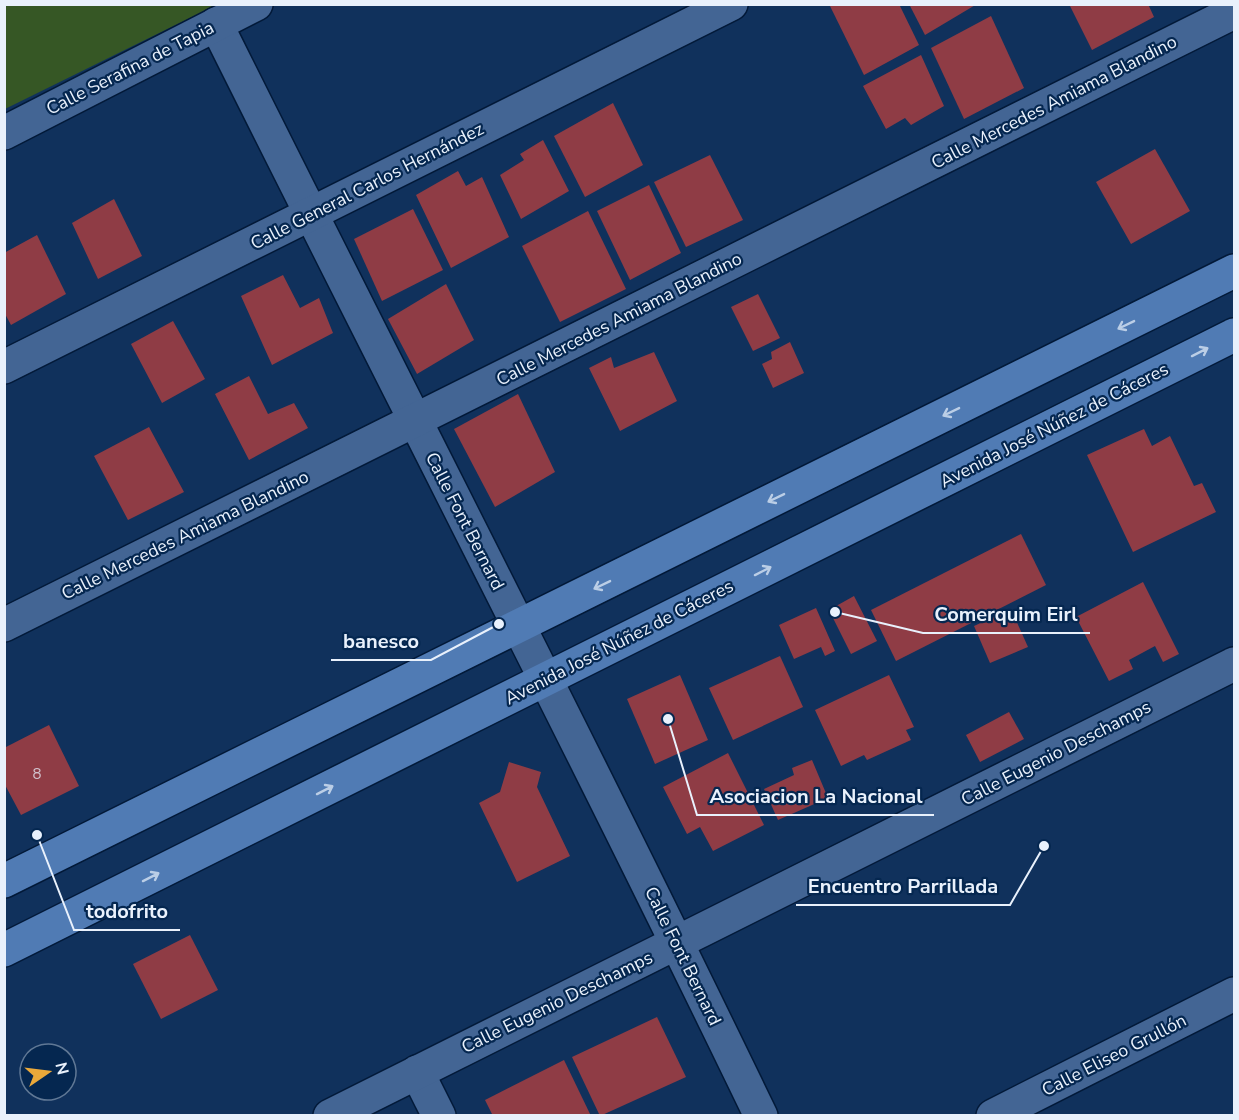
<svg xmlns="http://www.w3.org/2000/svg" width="1239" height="1120" font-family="'Nunito Sans',sans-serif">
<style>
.park{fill:#365725}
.building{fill:#8f3c45}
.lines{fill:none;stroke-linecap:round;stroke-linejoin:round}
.minor-casing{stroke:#021938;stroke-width:36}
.primary-casing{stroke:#021938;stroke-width:36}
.minor{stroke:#436594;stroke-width:33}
.primary{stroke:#507bb4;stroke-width:33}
.oneway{stroke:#bbcee6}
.labels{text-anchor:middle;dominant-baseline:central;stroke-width:4.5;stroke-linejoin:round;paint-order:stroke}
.number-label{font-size:15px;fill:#d2c4ce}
.street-label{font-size:18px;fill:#e9f1fc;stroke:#052750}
.leader{fill:none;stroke:#e9f1fc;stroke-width:2}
.callout-dot{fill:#e9f1fc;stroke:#052750;stroke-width:2}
.callout-label{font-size:20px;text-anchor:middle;font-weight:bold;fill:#e9f1fc;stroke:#052750;stroke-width:4.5;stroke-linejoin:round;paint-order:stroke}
</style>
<rect width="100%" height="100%" fill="#10315c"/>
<path class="park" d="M 5,4 L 216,4 L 216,5 L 5,109 Z"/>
<g class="building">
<path d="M 829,4 L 899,4 L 919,45 L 864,75 Z"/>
<path d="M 909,4 L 977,4 L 925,35 Z"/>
<path d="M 1069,4 L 1148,4 L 1154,17 L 1092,50 Z"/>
<path d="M 991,16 L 1024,88 L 964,119 L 931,48 Z"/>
<path d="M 921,55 L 944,106 L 911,125 L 905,118 L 886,129 L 863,86 Z"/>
<path d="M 613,103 L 643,165 L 585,197 L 554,136 Z"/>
<path d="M 543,140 L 569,191 L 521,219 L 500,175 L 524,160 L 520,154 Z"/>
<path d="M 1155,149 L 1190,211 L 1131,244 L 1096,182 Z"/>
<path d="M 710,155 L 743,220 L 686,247 L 654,182 Z"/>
<path d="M 458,171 L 466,186 L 482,177 L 509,237 L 451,268 L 416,195 Z"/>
<path d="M 649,185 L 681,253 L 630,280 L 597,211 Z"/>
<path d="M 114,199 L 142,256 L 98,279 L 72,223 Z"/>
<path d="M 413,209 L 443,270 L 382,301 L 354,239 Z"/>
<path d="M 588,211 L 626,289 L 560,322 L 522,246 Z"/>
<path d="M 37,235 L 66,294 L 11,325 L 4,312 L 4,253 Z"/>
<path d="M 283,275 L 300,308 L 319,298 L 333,333 L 272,365 L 241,296 Z"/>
<path d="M 446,284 L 474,340 L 417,374 L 388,319 Z"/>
<path d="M 758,294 L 780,338 L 753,351 L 731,307 Z"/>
<path d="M 173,321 L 205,379 L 162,403 L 131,344 Z"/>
<path d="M 790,342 L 804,373 L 773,388 L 762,364 L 772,359 L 771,352 Z"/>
<path d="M 654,352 L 677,401 L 620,431 L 589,368 L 611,357 L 614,368 Z"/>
<path d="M 249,376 L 268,414 L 294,403 L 308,428 L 249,460 L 215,394 Z"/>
<path d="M 518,394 L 555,472 L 495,507 L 454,429 Z"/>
<path d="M 149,427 L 184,492 L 128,520 L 94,456 Z"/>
<path d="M 1144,429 L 1152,446 L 1170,436 L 1194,486 L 1202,483 L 1216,512 L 1133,552 L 1087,455 Z"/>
<path d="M 1021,534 L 1046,585 L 896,661 L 871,610 Z"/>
<path d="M 1143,582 L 1179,654 L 1163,662 L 1155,646 L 1129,660 L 1133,669 L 1109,681 L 1076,617 Z"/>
<path d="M 854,596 L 877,641 L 851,654 L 829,610 Z"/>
<path d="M 816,608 L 835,651 L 825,656 L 821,647 L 794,659 L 779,625 Z"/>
<path d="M 1011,609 L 1028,647 L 990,663 L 974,626 Z"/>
<path d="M 780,656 L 803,707 L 733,740 L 709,688 Z"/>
<path d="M 680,675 L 708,740 L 655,764 L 627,699 Z"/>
<path d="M 889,675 L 914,727 L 906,730 L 911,740 L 867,760 L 864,755 L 841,766 L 815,710 Z"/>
<path d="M 1009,712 L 1024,739 L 980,762 L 966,735 Z"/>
<path d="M 49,725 L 79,786 L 21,815 L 4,783 L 4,748 Z"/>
<path d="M 728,753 L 764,825 L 713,851 L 700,827 L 687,834 L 663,787 Z"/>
<path d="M 812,760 L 828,798 L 778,820 L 764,789 L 794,775 L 792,768 Z"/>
<path d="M 509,762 L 541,772 L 537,787 L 570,856 L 517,882 L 479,803 L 500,792 Z"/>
<path d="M 190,935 L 218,990 L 161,1019 L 133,964 Z"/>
<path d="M 657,1017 L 686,1077 L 600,1116 L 572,1057 Z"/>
<path d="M 564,1060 L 591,1116 L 493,1116 L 485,1100 Z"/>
</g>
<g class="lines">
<defs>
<g id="minor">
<path d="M 216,24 C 397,388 584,749 761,1116"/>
<path d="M 4,133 L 256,4"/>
<path d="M 4,367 L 731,4"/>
<path d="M 4,625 L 1234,12"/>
<path d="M 417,1072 L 439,1116"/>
<path d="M 330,1116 L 1234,664"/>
<path d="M 993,1116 L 1234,994"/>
</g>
<g id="primary">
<path d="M 4,881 L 1234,271"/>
<path d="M 4,950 L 1234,335"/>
</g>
</defs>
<use href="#minor" class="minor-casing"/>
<use href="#primary" class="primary-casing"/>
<use href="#minor" class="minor"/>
<use href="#primary" class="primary"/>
</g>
<defs><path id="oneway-shaft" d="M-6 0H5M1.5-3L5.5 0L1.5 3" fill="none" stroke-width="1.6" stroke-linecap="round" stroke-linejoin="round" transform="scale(1.5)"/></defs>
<g class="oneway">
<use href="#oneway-shaft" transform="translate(1126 325) rotate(154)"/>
<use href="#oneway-shaft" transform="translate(1200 352) rotate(-27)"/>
<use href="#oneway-shaft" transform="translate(951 412) rotate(154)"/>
<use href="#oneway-shaft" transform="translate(776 498) rotate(154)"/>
<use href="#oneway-shaft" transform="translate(763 571) rotate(-27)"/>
<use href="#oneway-shaft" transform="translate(602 585) rotate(154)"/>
<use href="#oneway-shaft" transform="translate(325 790) rotate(-27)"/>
<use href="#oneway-shaft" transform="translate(151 877) rotate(-27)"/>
</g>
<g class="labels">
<g class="number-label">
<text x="37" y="774">8</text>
</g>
<g class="street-label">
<text transform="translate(130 68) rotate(-27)">Calle Serafina de Tapia</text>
<text transform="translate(1054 102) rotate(-27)">Calle Mercedes Amiama Blandino</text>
<text transform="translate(367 186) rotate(-27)">Calle General Carlos Hernández</text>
<text transform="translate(619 319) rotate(-27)">Calle Mercedes Amiama Blandino</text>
<text transform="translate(1054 425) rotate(-27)">Avenida José Núñez de Cáceres</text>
<text transform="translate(465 521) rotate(63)">Calle Font Bernard</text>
<text transform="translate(185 535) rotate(-26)">Calle Mercedes Amiama Blandino</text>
<text transform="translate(619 642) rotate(-27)">Avenida José Núñez de Cáceres</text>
<text transform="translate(1056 753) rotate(-27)">Calle Eugenio Deschamps</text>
<text transform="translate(683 956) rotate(64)">Calle Font Bernard</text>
<text transform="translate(557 1002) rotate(-26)">Calle Eugenio Deschamps</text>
<text transform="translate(1114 1055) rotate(-27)">Calle Eliseo Grullón</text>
</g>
</g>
<path class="leader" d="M835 612L923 633H1090M499 624L431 660H331M668 719L697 815H934M1044 846L1010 905H796M37 835L74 930H180"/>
<g class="callout-dot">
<circle cx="835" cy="612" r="6"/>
<circle cx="499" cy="624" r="6"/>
<circle cx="668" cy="719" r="6"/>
<circle cx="1044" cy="846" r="6"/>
<circle cx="37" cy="835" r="6"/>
</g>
<g class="callout-label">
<text x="1006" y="621">Comerquim Eirl</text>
<text x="381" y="648">banesco</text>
<text x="816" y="803">Asociacion La Nacional</text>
<text x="903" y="893">Encuentro Parrillada</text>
<text x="127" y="918">todofrito</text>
</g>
<rect width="1239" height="1120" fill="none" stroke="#e9f1fc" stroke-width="12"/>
<g transform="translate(48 1072) rotate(76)"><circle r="28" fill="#052750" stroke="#607895" stroke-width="1.5"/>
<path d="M0-4.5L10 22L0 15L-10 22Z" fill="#eba93a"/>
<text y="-9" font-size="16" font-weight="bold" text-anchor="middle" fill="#e9f1fc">N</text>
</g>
</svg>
